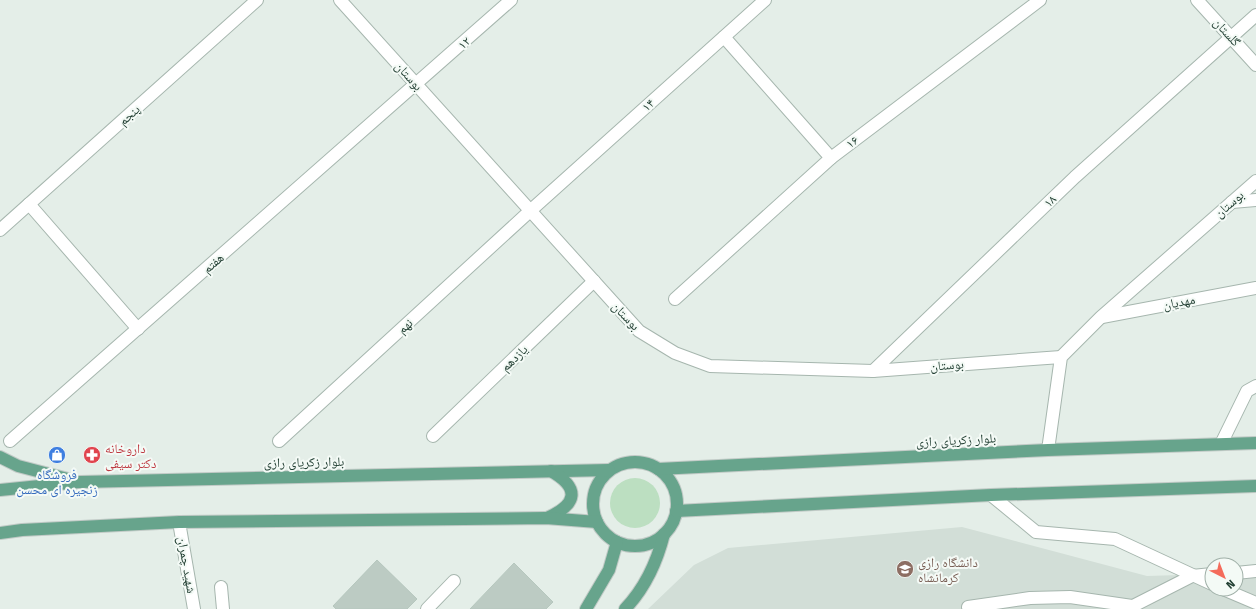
<svg xmlns="http://www.w3.org/2000/svg" width="1256" height="609" font-family="'Fira Sans','Noto Naskh Arabic',sans-serif">
<style>
.built{fill:#d2ded7}
.green{fill:#bcdfc1}
.building{fill:#bccbc3;stroke:#b6c7be}
.lines{fill:none;stroke-linecap:round;stroke-linejoin:round}
.minor-casing{stroke:#a6b6ae;stroke-width:14}
.major-casing{stroke:#c1cac6;stroke-width:14}
.minor{stroke:#fff;stroke-width:12}
.major{stroke:#67a48c;stroke-width:12}
.labels{text-anchor:middle;dominant-baseline:central;stroke-width:4;stroke-linejoin:round;paint-order:stroke}
.street-label{font-size:13px;fill:#234034;stroke:#f4faf6}
.health-label{font-size:13px;fill:#be3a42;stroke:#f4faf6;text-anchor:start}
.shop-label{font-size:13px;fill:#366cbe;stroke:#f4faf6}
.education-label{font-size:13px;fill:#785e54;stroke:#f4faf6;text-anchor:start}
</style>
<rect width="100%" height="100%" fill="#e4eee8"/>
<path class="built" d="M 962,527 L 1147,576 L 1212,574 L 1212,589 L 1236,589 L 1236,573 L 1256,572 L 1256,609 L 648,609 L 694,565 L 728,548 Z"/>
<circle class="green" cx="635" cy="503" r="25"/>
<g class="building">
<path d="M 377,560 L 417,599 L 407,609 L 336,609 L 333,606 Z"/>
<path d="M 514,563 L 553,602 L 546,609 L 470,609 Z"/>
</g>
<g class="lines">
<defs>
<g id="minor">
<path d="M 340,0 L 639,331 L 675,353 L 710,366 L 873,371 L 1061,357"/>
<path d="M 1197,0 L 1256,65"/>
<path d="M 724,37 L 831,158"/>
<path d="M 1232,202 L 1256,200"/>
<path d="M 29,204 L 138,329"/>
<path d="M 0,230 L 257,0"/>
<path d="M 675,299 L 831,158 L 1040,0"/>
<path d="M 1102,317 L 1256,288"/>
<path d="M 873,371 L 1075,177 L 1256,15"/>
<path d="M 433,436 L 594,281"/>
<path d="M 10,441 L 511,0"/>
<path d="M 279,441 L 530,211 L 765,0"/>
<path d="M 1221,444 L 1247,391 L 1256,386"/>
<path d="M 1048,450 L 1061,357 L 1101,317 L 1256,181"/>
<path d="M 991,495 L 1036,532 L 1115,539 L 1212,584"/>
<path d="M 179,522 L 194,609"/>
<path d="M 1236,573 L 1256,571"/>
<path d="M 221,587 L 223,609"/>
<path d="M 1223,589 L 1256,603"/>
<path d="M 968,607 L 1030,598 L 1070,597 L 1132,606"/>
<path d="M 427,609 L 454,581"/>
<path d="M 1127,609 L 1192,576 L 1212,574"/>
</g>
<g id="major">
<path d="M 0,457 L 18,466 L 68,479"/>
<circle cx="635" cy="504" r="42"/>
<path d="M 658,469 L 1048,450 L 1256,443"/>
<path d="M 0,490 L 79,482 L 609,470"/>
<path d="M 676,511 L 991,495 L 1256,486"/>
<path d="M 547,518 C 578,504 580,488 551,471"/>
<path d="M 0,533 L 22,530 L 179,522 L 546,518 L 597,522"/>
<path d="M 586,609 L 609,570 L 617,542"/>
<path d="M 625,609 C 645,588 657,562 664,534"/>
</g>
</defs>
<use href="#minor" class="minor-casing"/>
<use href="#major" class="major-casing"/>
<use href="#minor" class="minor"/>
<use href="#major" class="major"/>
</g>
<defs>
<symbol id="shop-disc" viewBox="-11 -11 22 22"><circle r="9.5" fill="#3f7fe0" stroke="#f4faf6"/><path d="M-5-2.5h2.3a2.7 3.5 0 0 1 5.4 0H5L5.5 6h-11ZM-1.5-2.5h3a1.5 2.3 0 0 0-3 0Z" fill="#fff"/></symbol>
<symbol id="pharmacy-disc" viewBox="-11 -11 22 22"><circle r="9.5" fill="#e0444e" stroke="#f4faf6"/><path d="M-2-6h4v4h4v4h-4v4h-4v-4h-4v-4h4Z" fill="#fff"/></symbol>
<symbol id="university-disc" viewBox="-11 -11 22 22"><circle r="9.5" fill="#8d6e63" stroke="#f4faf6"/><path d="M0-5L7-2L0 1L-7-2ZM-4 1L0 2.5L4 1V4Q0 6-4 4Z" fill="#fff"/></symbol>
</defs>
<g fill-rule="evenodd">
<use href="#shop-disc" x="47" y="445" width="20" height="20"/>
<use href="#pharmacy-disc" x="82" y="445" width="20" height="20"/>
<use href="#university-disc" x="895" y="559" width="20" height="20"/>
</g>
<g class="labels">
<g class="street-label">
<text transform="translate(1227 32) rotate(48)">گلستان</text>
<text transform="translate(464 43) rotate(-42)">۱۲</text>
<text transform="translate(409 76) rotate(48)">بوستان</text>
<text transform="translate(648 105) rotate(-42)">۱۴</text>
<text transform="translate(129 115) rotate(-42)">پنجم</text>
<text transform="translate(852 142) rotate(-37)">۱۶</text>
<text transform="translate(1050 201) rotate(-44)">۱۸</text>
<text transform="translate(1229 204) rotate(-41)">بوستان</text>
<text transform="translate(213 263) rotate(-41)">هفتم</text>
<text transform="translate(1179 302) rotate(-11)">مهدیان</text>
<text transform="translate(626 316) rotate(47)">بوستان</text>
<text transform="translate(405 326) rotate(-42)">نهم</text>
<text transform="translate(514 358) rotate(-44)">یازدهم</text>
<text transform="translate(947 365) rotate(-4)">بوستان</text>
<text transform="translate(956 440) rotate(-3)">بلوار زکریای رازی</text>
<text transform="translate(304 462) rotate(-1)">بلوار زکریای رازی</text>
<text transform="translate(187 565) rotate(80)">شهید چمران</text>
</g>
<g class="health-label">
<text x="105" y="448">داروخانه<tspan x="105" dy="15">دکتر سیفی</tspan></text>
</g>
<g class="shop-label">
<text x="57" y="474">فروشگاه<tspan x="57" dy="15">زنجیره ای محسن</tspan></text>
</g>
<g class="education-label">
<text x="918" y="562">دانشگاه رازی<tspan x="918" dy="15">کرمانشاه</tspan></text>
</g>
</g>
<g transform="translate(1224 577) rotate(138)"><circle r="19" fill="#f4faf6" stroke="#a0b0a8"/>
<path d="M0-3L7 15L0 10L-7 15Z" fill="#f46b5b"/>
<text y="-6" font-size="11" font-weight="bold" text-anchor="middle" fill="#234034">N</text>
</g>
</svg>
